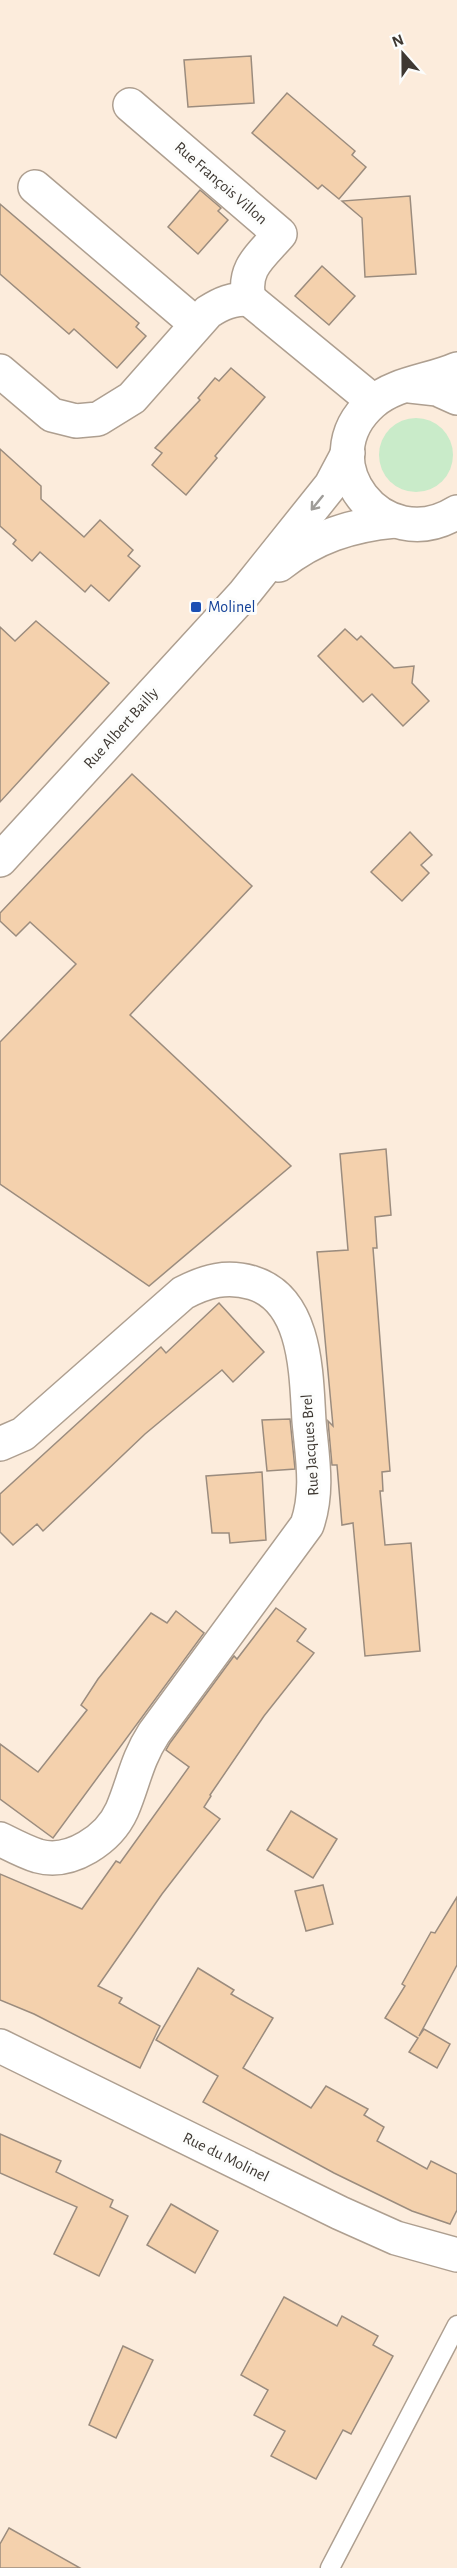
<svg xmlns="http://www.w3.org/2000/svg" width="457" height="2568" font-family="'Alegreya Sans',sans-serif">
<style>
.green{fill:#c9ebc9}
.building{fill:#f4d1ad;stroke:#9b8c7e;stroke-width:1.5}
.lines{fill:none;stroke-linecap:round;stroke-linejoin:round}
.service-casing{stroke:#ae9f90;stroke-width:21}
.minor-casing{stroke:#ae9f90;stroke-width:36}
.tertiary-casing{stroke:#ae9f90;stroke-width:36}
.secondary-casing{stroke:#ae9f90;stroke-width:36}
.service{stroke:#fff;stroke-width:18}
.minor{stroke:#fff;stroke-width:33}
.tertiary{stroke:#fff;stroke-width:33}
.secondary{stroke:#fff;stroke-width:33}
.oneway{stroke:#9e9c98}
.transit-dot{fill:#1a4fb4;stroke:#fcfdfc;stroke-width:2}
.labels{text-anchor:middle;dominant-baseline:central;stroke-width:6;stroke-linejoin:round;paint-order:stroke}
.street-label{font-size:16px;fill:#3e3832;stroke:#fcfdfc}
.transit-label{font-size:16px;fill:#164399;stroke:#fcfdfc;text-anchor:start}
</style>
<rect width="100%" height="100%" fill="#fcecdc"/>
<circle class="green" cx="416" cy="455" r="37"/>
<g class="building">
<path d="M 251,56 L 254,103 L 188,107 L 184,60 Z"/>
<path d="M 287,93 L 355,151 L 352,155 L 366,167 L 339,199 L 322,185 L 318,189 L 252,133 Z"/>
<path d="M 200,190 L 221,208 L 218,211 L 228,220 L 198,254 L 168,227 Z"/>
<path d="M 410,196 L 416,274 L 365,277 L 362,218 L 342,201 Z"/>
<path d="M 0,204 L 139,323 L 136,327 L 146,336 L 117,368 L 74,329 L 69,334 L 0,274 Z"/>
<path d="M 322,266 L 355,296 L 329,325 L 295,296 Z"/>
<path d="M 231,368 L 265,397 L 215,456 L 217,458 L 186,495 L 152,465 L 162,453 L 155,448 L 200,400 L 198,398 L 215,378 L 219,381 Z"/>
<path d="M 0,449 L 41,486 L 41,499 L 84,537 L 100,520 L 133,550 L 128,556 L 140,566 L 109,601 L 91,585 L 85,592 L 40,552 L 32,561 L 13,544 L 16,540 L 0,526 Z"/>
<path d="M 36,621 L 109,683 L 0,802 L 0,627 L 15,641 Z"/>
<path d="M 345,629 L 357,640 L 361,636 L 394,668 L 414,666 L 412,683 L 429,701 L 403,726 L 372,694 L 363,702 L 318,656 Z"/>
<path d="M 132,774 L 252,886 L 130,1015 L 291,1166 L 149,1286 L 0,1184 L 0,1042 L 76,964 L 30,922 L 16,936 L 0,921 L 0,913 Z"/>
<path d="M 410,832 L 432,855 L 421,865 L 429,873 L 402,901 L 371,872 Z"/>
<path d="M 386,1149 L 391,1215 L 375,1217 L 377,1248 L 373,1248 L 390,1471 L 382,1472 L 383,1491 L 380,1491 L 385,1545 L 411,1543 L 420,1651 L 365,1656 L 353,1523 L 342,1525 L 337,1465 L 332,1465 L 328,1421 L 333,1426 L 317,1252 L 348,1250 L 340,1154 Z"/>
<path d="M 219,1303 L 264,1352 L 233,1382 L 222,1370 L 145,1434 L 43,1531 L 37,1524 L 13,1545 L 0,1532 L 0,1494 L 161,1347 L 166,1353 Z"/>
<path d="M 290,1419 L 295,1469 L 267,1471 L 262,1420 Z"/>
<path d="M 262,1472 L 266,1540 L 230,1543 L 229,1533 L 212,1533 L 206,1476 Z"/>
<path d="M 276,1608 L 306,1629 L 297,1641 L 314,1653 L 264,1716 L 210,1795 L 211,1796 L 204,1807 L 220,1819 L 162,1894 L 98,1986 L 122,1998 L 119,2003 L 160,2026 L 140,2068 L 34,2014 L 0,2000 L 0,1874 L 82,1909 L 116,1861 L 120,1863 L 189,1767 L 166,1750 L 170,1743 L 234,1656 L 237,1659 Z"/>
<path d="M 176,1611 L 204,1633 L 53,1838 L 0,1799 L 0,1744 L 38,1772 L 87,1710 L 81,1705 L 98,1679 L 151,1613 L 167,1623 Z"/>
<path d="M 291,1811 L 337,1839 L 313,1878 L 267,1850 Z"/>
<path d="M 323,1885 L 333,1924 L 306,1931 L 295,1891 Z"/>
<path d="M 457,1897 L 457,1965 L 419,2036 L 424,2029 L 450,2044 L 437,2068 L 409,2052 L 418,2038 L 385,2018 L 405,1986 L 402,1984 L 431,1932 L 435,1933 Z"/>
<path d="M 198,1968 L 234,1990 L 231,1994 L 273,2018 L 243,2068 L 311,2108 L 326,2086 L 368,2109 L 364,2115 L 384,2127 L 377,2141 L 427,2169 L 431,2161 L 457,2174 L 457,2210 L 450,2224 L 412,2211 L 334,2173 L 203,2102 L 218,2076 L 156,2040 Z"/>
<path d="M 0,2134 L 61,2161 L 56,2172 L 113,2200 L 110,2207 L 128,2216 L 99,2276 L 54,2254 L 77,2207 L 0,2173 Z"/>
<path d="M 171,2204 L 218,2231 L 195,2273 L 147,2245 Z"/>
<path d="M 284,2297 L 337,2326 L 342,2316 L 378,2336 L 373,2345 L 393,2356 L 351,2434 L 343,2430 L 316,2479 L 271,2456 L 285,2431 L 254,2415 L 268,2390 L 241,2375 Z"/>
<path d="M 123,2346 L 153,2360 L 116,2438 L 89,2425 Z"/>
<path d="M 9,2528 L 80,2568 L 0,2568 L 0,2544 Z"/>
</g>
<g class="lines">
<defs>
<path id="service" d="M 330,2568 L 457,2325"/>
<g id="minor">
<path d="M 35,187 L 196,324"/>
<path d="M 249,299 L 373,401"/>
<path d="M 0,371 L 52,415 L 76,421 L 98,419 L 132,398 L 208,312 C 222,303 232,299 249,299 C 242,268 261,256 280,234 L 130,105"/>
<path d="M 0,1444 L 23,1434 L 183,1293 C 206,1281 227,1275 253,1283 C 307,1300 306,1374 309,1421 C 312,1456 319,1491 307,1525 L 154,1733 C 136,1761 134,1782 122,1810 C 109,1839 71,1865 38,1856 C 25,1852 12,1845 0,1839"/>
</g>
<path id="tertiary" d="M 0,2046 L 340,2213 L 396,2238 L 457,2255"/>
<g id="secondary">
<path d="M 457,369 C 430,381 394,383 372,403 C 307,460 382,559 457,512"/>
<path d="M 410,386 L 437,389 L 457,398"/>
<path d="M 279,565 C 314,537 351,525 395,521"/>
<path d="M 0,860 L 243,595 L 331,485 L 348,453"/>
</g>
</defs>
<use href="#service" class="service-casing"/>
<use href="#minor" class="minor-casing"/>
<use href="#tertiary" class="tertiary-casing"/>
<use href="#secondary" class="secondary-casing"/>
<use href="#service" class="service"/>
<use href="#minor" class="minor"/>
<use href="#tertiary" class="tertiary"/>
<use href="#secondary" class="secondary"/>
</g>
<defs><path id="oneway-shaft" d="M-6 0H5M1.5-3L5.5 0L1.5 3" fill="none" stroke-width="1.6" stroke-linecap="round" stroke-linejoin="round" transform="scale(1.5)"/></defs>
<use class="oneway" href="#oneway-shaft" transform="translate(317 503) rotate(129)"/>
<rect class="transit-dot" x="190" y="601" width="12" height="12" rx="3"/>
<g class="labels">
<g class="street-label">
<text transform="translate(221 183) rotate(41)">Rue François Villon</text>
<text transform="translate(121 728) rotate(-48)">Rue Albert Bailly</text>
<text transform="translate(310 1445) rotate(-94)">Rue Jacques Brel</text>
<text transform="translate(226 2157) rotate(26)">Rue du Molinel</text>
</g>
<g class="transit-label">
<text x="208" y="607">Molinel</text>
</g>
</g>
<g transform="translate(403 54) rotate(339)" stroke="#fcfdfc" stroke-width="4.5" paint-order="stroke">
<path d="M0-4.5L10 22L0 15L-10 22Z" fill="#3e3832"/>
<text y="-9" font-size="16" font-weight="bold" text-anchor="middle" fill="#3e3832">N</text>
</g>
</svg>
